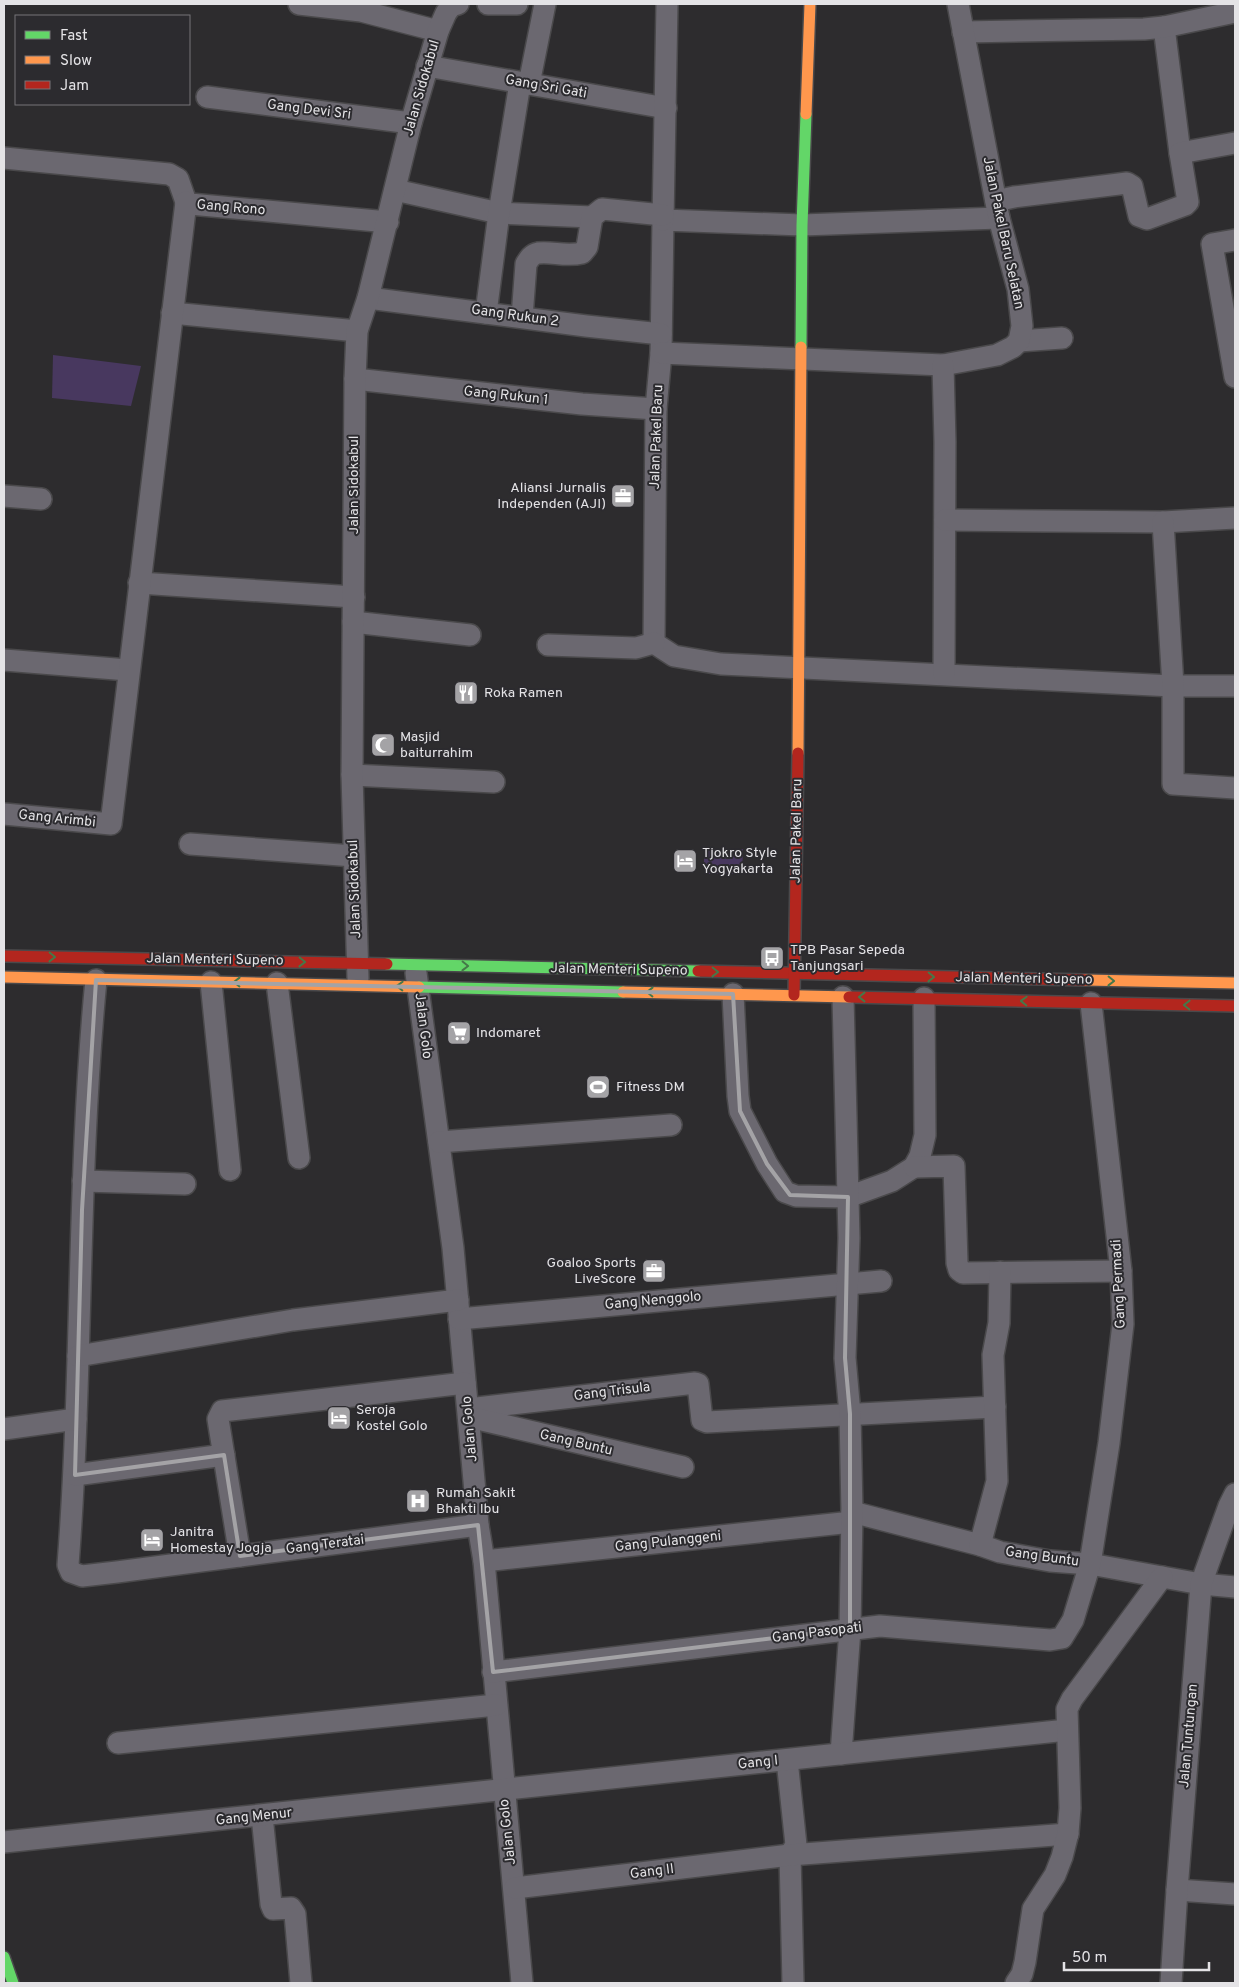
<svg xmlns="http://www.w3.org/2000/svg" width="1239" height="1987" font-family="Overpass,sans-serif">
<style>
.green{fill:#48385f}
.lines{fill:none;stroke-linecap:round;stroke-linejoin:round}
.street-casing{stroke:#4a494b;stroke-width:24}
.fast-casing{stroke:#4a494b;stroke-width:14}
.slow-casing{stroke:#4a494b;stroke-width:14}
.jam-casing{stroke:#4a494b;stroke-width:14}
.street{stroke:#6b6870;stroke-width:21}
.fast{stroke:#63d668;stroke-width:11}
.slow{stroke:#ff974d;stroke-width:11}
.jam{stroke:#b3261e;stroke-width:11}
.oneway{stroke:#457849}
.marked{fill:none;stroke:#a4a3a6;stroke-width:4;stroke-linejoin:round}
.labels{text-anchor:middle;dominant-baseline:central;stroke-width:4;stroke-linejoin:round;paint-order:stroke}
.street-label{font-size:14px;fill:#e4e3e6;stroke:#2c2b2f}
.poi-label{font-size:14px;fill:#e4e3e6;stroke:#2c2b2f;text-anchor:start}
</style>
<rect width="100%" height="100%" fill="#2d2c2e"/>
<g class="green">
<path d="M 53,355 L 141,366 L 131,406 L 52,398 Z"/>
<path d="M 704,849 L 743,849 L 742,874 L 704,874 Z"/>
</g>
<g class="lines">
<defs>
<g id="street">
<path d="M 299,4 L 361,11 L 438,31"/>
<path d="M 488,4 L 517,4"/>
<path d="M 1164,27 L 1180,153"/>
<path d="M 963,32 L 1144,29 L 1164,27 L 1235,12"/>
<path d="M 427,66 L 666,108"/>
<path d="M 529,84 L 545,4"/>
<path d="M 207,97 L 411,123"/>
<path d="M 4,158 L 169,174 L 178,179 L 186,202 L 190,204 L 388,222"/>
<path d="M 395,190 L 499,213 L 592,217"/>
<path d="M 996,201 L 1014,197 L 1127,183 L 1132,186 L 1139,216 L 1147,219 L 1185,205 L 1188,202 L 1180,153 L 1235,143"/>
<path d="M 999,218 L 802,225 L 663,220 L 661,353 L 656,409 L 654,643 L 674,656 L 721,664 L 1173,686 L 1235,686"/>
<path d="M 663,220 L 667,4"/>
<path d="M 1235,240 L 1212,244 L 1235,377"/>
<path d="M 368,298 L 586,326 L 661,334"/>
<path d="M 172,313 L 357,331"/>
<path d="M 486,313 L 499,213 L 520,83"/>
<path d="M 522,317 L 526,264 C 529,259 532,254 538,253 C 552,251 565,257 582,253 L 587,247 L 592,217 L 602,209 L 663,215"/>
<path d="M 1019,341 L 1062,338"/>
<path d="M 661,353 L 943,365 L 997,355 L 1013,347 L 1019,341 L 1022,326 L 1018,289 L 999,218 L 958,4"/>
<path d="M 943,365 L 945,442 L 944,674"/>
<path d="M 355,379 L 582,404 L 656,409"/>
<path d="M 4,496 L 41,499"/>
<path d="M 945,520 L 1163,522 L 1235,518"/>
<path d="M 1163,522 L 1173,686 L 1173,784 L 1235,788"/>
<path d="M 139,583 L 354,597"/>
<path d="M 353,622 L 470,635"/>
<path d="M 548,645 L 636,648 L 654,643"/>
<path d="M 4,660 L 128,670"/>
<path d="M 352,775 L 494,782"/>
<path d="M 4,814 L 111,824 L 186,202"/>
<path d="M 190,844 L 354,856"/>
<path d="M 416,973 L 453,1248 L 478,1525 L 484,1561 L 522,1983"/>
<path d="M 358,979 L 352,775 L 355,379 L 357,331 L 368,298 L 411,123 L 438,31 L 446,13 L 451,6 L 458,4"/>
<path d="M 96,980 C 77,1174 83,1370 68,1565 L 71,1572 L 82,1576 L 117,1572 L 478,1525"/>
<path d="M 211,982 L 230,1170"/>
<path d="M 277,983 L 299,1158"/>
<path d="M 733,994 L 738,1096 L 740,1111 L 767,1164 L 785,1192 L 796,1196 L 848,1197 L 892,1181 L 914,1167 L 920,1156 L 925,1135 L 924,998"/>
<path d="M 439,1142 L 671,1125"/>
<path d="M 914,1167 L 954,1166 L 957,1263 L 959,1270 L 963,1273 L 1121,1271"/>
<path d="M 83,1181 L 185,1184"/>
<path d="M 459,1319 L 881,1281"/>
<path d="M 78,1356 L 293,1320 L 458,1300"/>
<path d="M 468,1409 L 695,1383 L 698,1384 L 702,1420 L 707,1422 L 995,1407"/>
<path d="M 469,1417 L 683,1467"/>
<path d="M 4,1429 L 76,1419"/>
<path d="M 75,1475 L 224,1455"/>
<path d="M 852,1512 L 980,1545 L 1000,1552 L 1050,1561 L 1090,1564 L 1201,1584 L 1235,1587"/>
<path d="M 980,1545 L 997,1481 L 993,1355 L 999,1323 L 1000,1272"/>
<path d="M 240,1556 L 218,1419 L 222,1411 L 465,1383"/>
<path d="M 484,1561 L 852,1522"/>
<path d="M 493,1672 L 880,1626 L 1050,1640 L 1062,1638 L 1073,1620 L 1090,1564 L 1109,1443 L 1123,1324 L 1121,1271 L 1091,1003"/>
<path d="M 118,1743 L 496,1705"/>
<path d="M 841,1754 L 850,1629 L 852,1512 L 850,1414 L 845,1358 L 849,1238 L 843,997"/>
<path d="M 787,1760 L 796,1845 L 790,1855 L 793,1983"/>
<path d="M 262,1816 L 271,1904 L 273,1909 L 291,1908 L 295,1914 L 301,1983"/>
<path d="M 4,1842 L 1067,1730"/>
<path d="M 515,1888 L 790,1855 L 1068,1834"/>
<path d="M 1177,1890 L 1235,1894"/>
<path d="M 1016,1983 L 1022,1974 L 1025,1962 L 1033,1909 L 1055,1875 L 1062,1857 L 1068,1833 L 1070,1808 L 1067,1709 L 1072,1699 L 1162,1577"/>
<path d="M 1171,1983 L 1177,1890 L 1201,1584 L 1229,1506 L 1235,1494"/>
</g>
<g id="fast">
<path d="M 801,347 L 802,225 L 806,114"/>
<path d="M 387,964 L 698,971"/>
<path d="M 419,987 L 623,992"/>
<path d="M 4,1957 L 13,1983"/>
</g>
<g id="slow">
<path d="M 806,114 L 810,4"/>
<path d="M 798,753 L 801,347"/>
<path d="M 4,977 L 419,987"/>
<path d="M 1085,980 L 1235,983"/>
<path d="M 623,992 L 849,997"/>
</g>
<g id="jam">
<path d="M 4,956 L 387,964"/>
<path d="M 698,971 L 1085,980"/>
<path d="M 794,995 L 798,753"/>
<path d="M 849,997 L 1235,1006"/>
</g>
</defs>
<use href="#street" class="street-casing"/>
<use href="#fast" class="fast-casing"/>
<use href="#slow" class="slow-casing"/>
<use href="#jam" class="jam-casing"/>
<use href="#street" class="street"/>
<use href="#fast" class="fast"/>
<use href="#slow" class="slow"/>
<use href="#jam" class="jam"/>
</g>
<defs><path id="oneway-chevron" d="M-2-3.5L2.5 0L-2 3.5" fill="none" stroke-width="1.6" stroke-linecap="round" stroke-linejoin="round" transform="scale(1.25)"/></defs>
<g class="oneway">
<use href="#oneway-chevron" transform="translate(52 957) rotate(1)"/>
<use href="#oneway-chevron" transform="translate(302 962) rotate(1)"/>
<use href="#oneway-chevron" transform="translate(465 966) rotate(1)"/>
<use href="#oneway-chevron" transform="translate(715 972) rotate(1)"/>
<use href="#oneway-chevron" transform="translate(931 977) rotate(1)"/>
<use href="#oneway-chevron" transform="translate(1111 981) rotate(1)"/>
<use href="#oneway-chevron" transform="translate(237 982) rotate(-179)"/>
<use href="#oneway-chevron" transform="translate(400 986) rotate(-178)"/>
<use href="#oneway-chevron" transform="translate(650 992) rotate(-179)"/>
<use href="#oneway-chevron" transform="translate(862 997) rotate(-180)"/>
<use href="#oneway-chevron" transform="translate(1024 1001) rotate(-178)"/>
<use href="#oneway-chevron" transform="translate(1187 1005) rotate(-179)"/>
</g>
<path class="marked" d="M 96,980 L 733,994 L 740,1111 L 767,1164 L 790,1195 L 848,1197 L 845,1358 L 850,1414 L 850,1629 L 493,1672 L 478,1525 L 240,1556 L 224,1455 L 75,1475 L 82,1210 Z"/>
<defs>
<symbol id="office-square" viewBox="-11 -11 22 22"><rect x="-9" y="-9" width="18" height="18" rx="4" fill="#a4a3a6" stroke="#2c2b2f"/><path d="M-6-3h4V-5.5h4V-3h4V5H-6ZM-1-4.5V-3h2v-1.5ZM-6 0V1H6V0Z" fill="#fff"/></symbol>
<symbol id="restaurant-square" viewBox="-11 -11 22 22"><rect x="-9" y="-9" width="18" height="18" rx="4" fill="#a4a3a6" stroke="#2c2b2f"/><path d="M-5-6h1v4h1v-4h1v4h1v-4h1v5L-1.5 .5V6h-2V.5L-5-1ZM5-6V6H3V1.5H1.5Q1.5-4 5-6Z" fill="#fff"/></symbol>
<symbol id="mosque-square" viewBox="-11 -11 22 22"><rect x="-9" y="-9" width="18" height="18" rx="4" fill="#a4a3a6" stroke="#2c2b2f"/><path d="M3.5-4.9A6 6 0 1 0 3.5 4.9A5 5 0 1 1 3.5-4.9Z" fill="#fff"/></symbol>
<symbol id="hotel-square" viewBox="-11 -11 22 22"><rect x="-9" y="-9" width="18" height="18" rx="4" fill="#a4a3a6" stroke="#2c2b2f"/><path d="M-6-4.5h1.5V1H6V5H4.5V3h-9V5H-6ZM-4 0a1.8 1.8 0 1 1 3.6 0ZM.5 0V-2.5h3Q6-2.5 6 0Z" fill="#fff"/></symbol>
<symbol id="bus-square" viewBox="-11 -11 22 22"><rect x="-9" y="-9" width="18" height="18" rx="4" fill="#a4a3a6" stroke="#2c2b2f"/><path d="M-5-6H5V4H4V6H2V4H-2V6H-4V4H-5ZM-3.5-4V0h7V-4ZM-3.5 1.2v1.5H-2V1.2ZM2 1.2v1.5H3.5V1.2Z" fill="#fff"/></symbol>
<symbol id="supermarket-square" viewBox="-11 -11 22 22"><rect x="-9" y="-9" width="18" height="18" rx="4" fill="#a4a3a6" stroke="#2c2b2f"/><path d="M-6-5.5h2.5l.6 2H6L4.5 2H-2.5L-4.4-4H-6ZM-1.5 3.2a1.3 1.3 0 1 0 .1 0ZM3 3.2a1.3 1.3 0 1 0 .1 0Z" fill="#fff"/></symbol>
<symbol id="stadium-square" viewBox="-11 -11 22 22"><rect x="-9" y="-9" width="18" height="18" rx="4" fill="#a4a3a6" stroke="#2c2b2f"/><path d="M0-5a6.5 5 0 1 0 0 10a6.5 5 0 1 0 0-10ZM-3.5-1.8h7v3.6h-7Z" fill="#fff"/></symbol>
<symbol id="hospital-square" viewBox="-11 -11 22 22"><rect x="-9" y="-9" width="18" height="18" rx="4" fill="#a4a3a6" stroke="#2c2b2f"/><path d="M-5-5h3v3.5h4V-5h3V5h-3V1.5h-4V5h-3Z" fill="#fff"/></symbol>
</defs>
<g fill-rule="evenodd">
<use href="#office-square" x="609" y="482" width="28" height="28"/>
<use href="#restaurant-square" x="452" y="679" width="28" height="28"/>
<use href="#mosque-square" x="369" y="731" width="28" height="28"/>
<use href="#hotel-square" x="671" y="847" width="28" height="28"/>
<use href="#bus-square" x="758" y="944" width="28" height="28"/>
<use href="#supermarket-square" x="445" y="1019" width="28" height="28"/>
<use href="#stadium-square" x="584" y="1073" width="28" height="28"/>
<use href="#office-square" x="640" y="1257" width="28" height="28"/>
<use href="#hotel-square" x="325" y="1404" width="28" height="28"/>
<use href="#hospital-square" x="404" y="1487" width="28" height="28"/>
<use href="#hotel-square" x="138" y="1526" width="28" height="28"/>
</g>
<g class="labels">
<g class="street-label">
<text transform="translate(546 87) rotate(10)">Gang Sri Gati</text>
<text transform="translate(422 88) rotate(-74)">Jalan Sidokabul</text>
<text transform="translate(309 110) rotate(7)">Gang Devi Sri</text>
<text transform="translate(231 208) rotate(5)">Gang Rono</text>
<text transform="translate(1003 233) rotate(78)">Jalan Pakel Baru Selatan</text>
<text transform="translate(515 316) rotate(8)">Gang Rukun 2</text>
<text transform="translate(506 396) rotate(6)">Gang Rukun 1</text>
<text transform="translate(657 437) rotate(-88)">Jalan Pakel Baru</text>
<text transform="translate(354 485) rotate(-90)">Jalan Sidokabul</text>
<text transform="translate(57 819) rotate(6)">Gang Arimbi</text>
<text transform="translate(797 831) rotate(-89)">Jalan Pakel Baru</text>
<text transform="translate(355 889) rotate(-92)">Jalan Sidokabul</text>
<text transform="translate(215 960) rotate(1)">Jalan Menteri Supeno</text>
<text transform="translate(619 970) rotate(1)">Jalan Menteri Supeno</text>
<text transform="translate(1024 979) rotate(1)">Jalan Menteri Supeno</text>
<text transform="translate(423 1026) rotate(83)">Jalan Golo</text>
<text transform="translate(1119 1284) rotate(-93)">Gang Permadi</text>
<text transform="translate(653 1301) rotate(-5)">Gang Nenggolo</text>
<text transform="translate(612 1392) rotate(-7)">Gang Trisula</text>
<text transform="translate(470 1429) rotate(-95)">Jalan Golo</text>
<text transform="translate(576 1443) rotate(13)">Gang Buntu</text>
<text transform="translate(668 1542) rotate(-6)">Gang Pulanggeni</text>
<text transform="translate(325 1545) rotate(-7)">Gang Teratai</text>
<text transform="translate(1042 1557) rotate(8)">Gang Buntu</text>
<text transform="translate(817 1633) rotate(-7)">Gang Pasopati</text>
<text transform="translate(1189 1736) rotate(-85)">Jalan Tuntungan</text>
<text transform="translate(758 1763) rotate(-6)">Gang I</text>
<text transform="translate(254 1817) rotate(-6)">Gang Menur</text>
<text transform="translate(508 1832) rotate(-96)">Jalan Golo</text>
<text transform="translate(652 1872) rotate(-7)">Gang II</text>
</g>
<g class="poi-label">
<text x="606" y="488" text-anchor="end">Aliansi Jurnalis<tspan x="606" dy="16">Independen (AJI)</tspan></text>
<text x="484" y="693">Roka Ramen</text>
<text x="400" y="737">Masjid<tspan x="400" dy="16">baiturrahim</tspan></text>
<text x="702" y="853">Tjokro Style<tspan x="702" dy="16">Yogyakarta</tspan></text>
<text x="790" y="950">TPB Pasar Sepeda<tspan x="790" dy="16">Tanjungsari</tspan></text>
<text x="476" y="1033">Indomaret</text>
<text x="616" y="1087">Fitness DM</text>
<text x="636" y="1263" text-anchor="end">Goaloo Sports<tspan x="636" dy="16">LiveScore</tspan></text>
<text x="356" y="1410">Seroja<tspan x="356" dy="16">Kostel Golo</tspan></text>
<text x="436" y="1493">Rumah Sakit<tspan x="436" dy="16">Bhakti Ibu</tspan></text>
<text x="170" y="1532">Janitra<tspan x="170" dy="16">Homestay Jogja</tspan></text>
</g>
</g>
<rect width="1239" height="1987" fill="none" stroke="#e4e3e6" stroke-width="10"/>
<rect x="15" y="15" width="175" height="90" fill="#2c2b2f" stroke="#767578"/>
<rect x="25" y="31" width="25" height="8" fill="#63d668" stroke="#767578"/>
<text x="60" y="40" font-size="15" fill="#e4e3e6">Fast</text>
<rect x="25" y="56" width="25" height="8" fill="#ff974d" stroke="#767578"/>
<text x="60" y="65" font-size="15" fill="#e4e3e6">Slow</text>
<rect x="25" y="81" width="25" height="8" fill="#b3261e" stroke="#767578"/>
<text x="60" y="90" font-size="15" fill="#e4e3e6">Jam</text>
<path d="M1064 1962v8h145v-8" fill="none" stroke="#e4e3e6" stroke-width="2.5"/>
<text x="1072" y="1962" font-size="15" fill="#e4e3e6" stroke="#2c2b2f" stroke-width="4" paint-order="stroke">50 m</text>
</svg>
